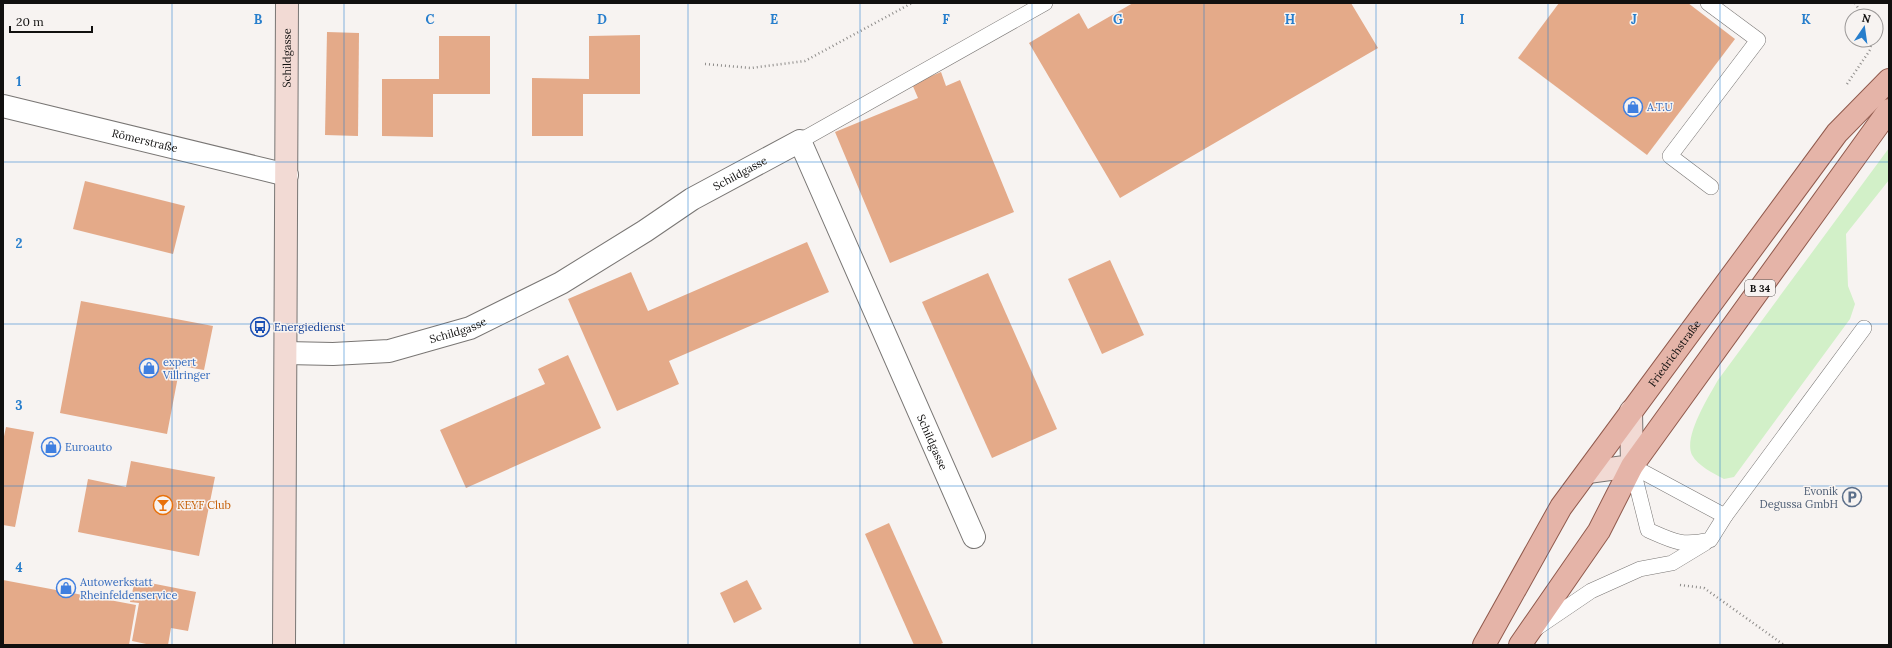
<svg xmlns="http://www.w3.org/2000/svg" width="1892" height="648" font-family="Lora,serif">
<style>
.green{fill:#d2f0c8}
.building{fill:#e4aa89}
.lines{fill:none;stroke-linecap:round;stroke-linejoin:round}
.lane-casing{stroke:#797674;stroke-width:16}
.street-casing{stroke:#797674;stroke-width:24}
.secondary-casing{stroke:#797674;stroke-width:24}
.primary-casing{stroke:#905a4d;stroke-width:24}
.path{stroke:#8e8c8a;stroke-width:2.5;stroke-dasharray:1 3;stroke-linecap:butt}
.lane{stroke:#fff;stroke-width:15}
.street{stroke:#fff;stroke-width:22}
.secondary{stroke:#f2dad4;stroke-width:22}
.primary{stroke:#e5b4a8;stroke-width:22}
.grid{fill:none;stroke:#277ecc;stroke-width:1;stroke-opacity:0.55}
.labels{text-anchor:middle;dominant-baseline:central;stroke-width:3;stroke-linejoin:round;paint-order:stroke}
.shield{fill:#f7f3f1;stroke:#565453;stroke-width:1}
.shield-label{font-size:10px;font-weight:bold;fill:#11100f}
.street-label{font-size:11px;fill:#11100f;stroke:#f7f3f1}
.shop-label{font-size:11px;fill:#366cbe;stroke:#f7f3f1;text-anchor:start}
.transit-label{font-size:11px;fill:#164399;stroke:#f7f3f1;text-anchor:start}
.service-label{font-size:11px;fill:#4e5e75;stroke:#f7f3f1;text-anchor:end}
.food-label{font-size:11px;fill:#c56008;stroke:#f7f3f1;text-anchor:start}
.grid-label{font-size:13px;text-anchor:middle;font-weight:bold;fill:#277ecc;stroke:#f7f3f1;stroke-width:3;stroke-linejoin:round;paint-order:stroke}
</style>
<rect width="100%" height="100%" fill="#f7f3f1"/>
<path class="green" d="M 1889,148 L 1889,180 L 1846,234 L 1848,286 L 1855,304 L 1850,319 L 1734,477 L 1724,479 C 1713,473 1698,466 1692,455 C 1683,437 1709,396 1718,380 Z"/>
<g class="building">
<path d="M 1133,3 L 1351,3 L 1378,48 L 1120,198 L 1029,43 L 1079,13 L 1088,29 Z"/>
<path d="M 1559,3 L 1688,3 L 1735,39 L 1647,155 L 1518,58 Z"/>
<path d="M 327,32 L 359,33 L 358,136 L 325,135 Z"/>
<path d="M 640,35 L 640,94 L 583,94 L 583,136 L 532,136 L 532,78 L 589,79 L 589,36 Z"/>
<path d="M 439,36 L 490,36 L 490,94 L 433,94 L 433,137 L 382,136 L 382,79 L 439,79 Z"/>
<path d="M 941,72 L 946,86 L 960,80 L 1014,212 L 890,263 L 835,132 L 918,98 L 912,84 Z"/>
<path d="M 85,181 L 185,206 L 173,254 L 73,229 Z"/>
<path d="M 807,242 L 829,292 L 669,361 L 679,384 L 617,411 L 568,299 L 631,272 L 648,311 Z"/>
<path d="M 1110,260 L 1144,335 L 1102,354 L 1068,279 Z"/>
<path d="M 988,273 L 1057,429 L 992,458 L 922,302 Z"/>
<path d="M 81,301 L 213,326 L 204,370 L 180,366 L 167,434 L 60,413 Z"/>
<path d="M 568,355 L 601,428 L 466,488 L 440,430 L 545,384 L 538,369 Z"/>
<path d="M 6,427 L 34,432 L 15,527 L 3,525 L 3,441 Z"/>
<path d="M 131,461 L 215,477 L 199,556 L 78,532 L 88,479 L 126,487 Z"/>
<path d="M 889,523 L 943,643 L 938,645 L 914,645 L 865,534 Z"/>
<path d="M 3,580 L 136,605 L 129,645 L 3,645 Z"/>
<path d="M 135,580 L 196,592 L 188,631 L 171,628 L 168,645 L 151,645 L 132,641 L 139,603 L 130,602 Z"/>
<path d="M 747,580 L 762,609 L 734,623 L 720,593 Z"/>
</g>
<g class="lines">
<defs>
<g id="lane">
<path d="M 1708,3 L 1758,40 L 1670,156 L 1711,187"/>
<path d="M 800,141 L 1045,3"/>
<path d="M 1632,466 L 1648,530 C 1675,542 1681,546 1710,540 L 1725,516 L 1864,328"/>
<path d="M 1632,466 L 1725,516"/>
<path d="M 1535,629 L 1591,591 L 1640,569 L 1672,563 L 1705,543"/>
</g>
<g id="street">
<path id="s1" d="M 3,106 L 287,175"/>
<path id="s2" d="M 286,353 L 333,354 L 389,351 L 470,328 L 561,283 L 645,231 L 692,199 L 800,141 L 974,537"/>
</g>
<g id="secondary">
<path d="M 1588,472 L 1632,466 L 1631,411"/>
<path id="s3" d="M 284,645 L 287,3"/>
</g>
<g id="primary">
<path id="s4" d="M 1484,645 L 1561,507 L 1837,133 L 1889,80"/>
<path d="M 1520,645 L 1599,531 L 1632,466 L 1889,110"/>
</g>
</defs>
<use href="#lane" class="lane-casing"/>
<use href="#street" class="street-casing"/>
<use href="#secondary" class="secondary-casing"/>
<use href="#primary" class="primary-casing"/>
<g class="path">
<path d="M 1855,3 L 1863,16"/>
<path d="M 705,64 L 751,68 L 805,61 L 912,3"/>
<path d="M 1847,84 L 1870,50 L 1872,40"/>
<path d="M 1680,585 L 1704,588 L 1784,645"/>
</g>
<use href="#lane" class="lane"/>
<use href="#street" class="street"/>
<use href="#secondary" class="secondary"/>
<use href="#primary" class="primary"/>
</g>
<path class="grid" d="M 172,3 L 172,645M 344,3 L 344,645M 516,3 L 516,645M 688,3 L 688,645M 860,3 L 860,645M 1032,3 L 1032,645M 1204,3 L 1204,645M 1376,3 L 1376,645M 1548,3 L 1548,645M 1720,3 L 1720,645M 3,162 L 1889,162M 3,324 L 1889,324M 3,486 L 1889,486"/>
<defs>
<symbol id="shop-ring" viewBox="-11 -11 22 22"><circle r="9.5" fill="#f7f3f1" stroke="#3f7fe0" stroke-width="1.5"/><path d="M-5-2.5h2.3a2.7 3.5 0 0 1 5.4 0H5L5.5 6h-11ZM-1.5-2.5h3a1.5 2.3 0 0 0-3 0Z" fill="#3f7fe0"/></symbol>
<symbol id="bus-ring" viewBox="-11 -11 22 22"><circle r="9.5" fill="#f7f3f1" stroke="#1a4fb4" stroke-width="1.5"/><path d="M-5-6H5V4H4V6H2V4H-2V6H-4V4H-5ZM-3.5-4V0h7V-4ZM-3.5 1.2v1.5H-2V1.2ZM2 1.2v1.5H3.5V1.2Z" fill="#1a4fb4"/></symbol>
<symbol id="parking-ring" viewBox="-11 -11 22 22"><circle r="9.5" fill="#f7f3f1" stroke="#5c6f8a" stroke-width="1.5"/><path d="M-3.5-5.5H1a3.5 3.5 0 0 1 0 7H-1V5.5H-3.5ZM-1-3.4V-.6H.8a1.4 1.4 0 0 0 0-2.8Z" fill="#5c6f8a"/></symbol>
<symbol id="bar-ring" viewBox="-11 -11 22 22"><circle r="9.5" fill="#f7f3f1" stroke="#e8710a" stroke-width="1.5"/><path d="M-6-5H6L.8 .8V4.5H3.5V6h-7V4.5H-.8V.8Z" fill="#e8710a"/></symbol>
</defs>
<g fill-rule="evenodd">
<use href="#shop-ring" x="1622" y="96" width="22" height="22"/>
<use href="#bus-ring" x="249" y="316" width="22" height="22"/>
<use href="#shop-ring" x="138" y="357" width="22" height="22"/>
<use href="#shop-ring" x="40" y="436" width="22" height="22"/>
<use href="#parking-ring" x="1841" y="486" width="22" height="22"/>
<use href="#bar-ring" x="152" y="494" width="22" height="22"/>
<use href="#shop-ring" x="55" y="577" width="22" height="22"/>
</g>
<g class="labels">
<rect class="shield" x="1745" y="280" width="30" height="16" rx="3"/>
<g class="shield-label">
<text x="1760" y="288">B 34</text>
</g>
<g class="street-label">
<text stroke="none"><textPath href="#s3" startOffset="587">Schildgasse</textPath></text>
<text stroke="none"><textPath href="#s1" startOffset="146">Römerstraße</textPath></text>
<text stroke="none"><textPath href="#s2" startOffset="499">Schildgasse</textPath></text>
<text stroke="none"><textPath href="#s2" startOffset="175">Schildgasse</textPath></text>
<text stroke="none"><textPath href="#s4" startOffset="349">Friedrichstraße</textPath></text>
<text stroke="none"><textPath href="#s2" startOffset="896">Schildgasse</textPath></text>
</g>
<g class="shop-label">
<text x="1647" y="107">A.T.U</text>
<text x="163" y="362">expert<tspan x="163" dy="13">Villringer</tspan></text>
<text x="65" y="447">Euroauto</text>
<text x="80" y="582">Autowerkstatt<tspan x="80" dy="13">Rheinfeldenservice</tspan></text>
</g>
<g class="transit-label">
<text x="274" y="327">Energiedienst</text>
</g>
<g class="service-label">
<text x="1838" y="491">Evonik<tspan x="1838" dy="13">Degussa GmbH</tspan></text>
</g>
<g class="food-label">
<text x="177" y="505">KEYF Club</text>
</g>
</g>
<g class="grid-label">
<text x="258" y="24">B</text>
<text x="430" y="24">C</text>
<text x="602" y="24">D</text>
<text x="774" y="24">E</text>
<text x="946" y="24">F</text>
<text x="1118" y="24">G</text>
<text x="1290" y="24">H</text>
<text x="1462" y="24">I</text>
<text x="1634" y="24">J</text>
<text x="1806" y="24">K</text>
<text x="19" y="86">1</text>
<text x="19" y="248">2</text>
<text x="19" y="410">3</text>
<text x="19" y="572">4</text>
</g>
<rect width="1892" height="648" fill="none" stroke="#11100f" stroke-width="8"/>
<g transform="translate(1864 28) rotate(13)"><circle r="19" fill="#f7f3f1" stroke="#9b9897"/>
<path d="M0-3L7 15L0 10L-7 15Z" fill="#277ecc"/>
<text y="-6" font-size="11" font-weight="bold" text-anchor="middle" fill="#11100f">N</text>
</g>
<path d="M10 26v6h82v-6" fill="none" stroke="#11100f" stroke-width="2"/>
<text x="16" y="26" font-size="12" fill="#11100f" stroke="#f7f3f1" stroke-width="3" paint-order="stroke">20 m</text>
</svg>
